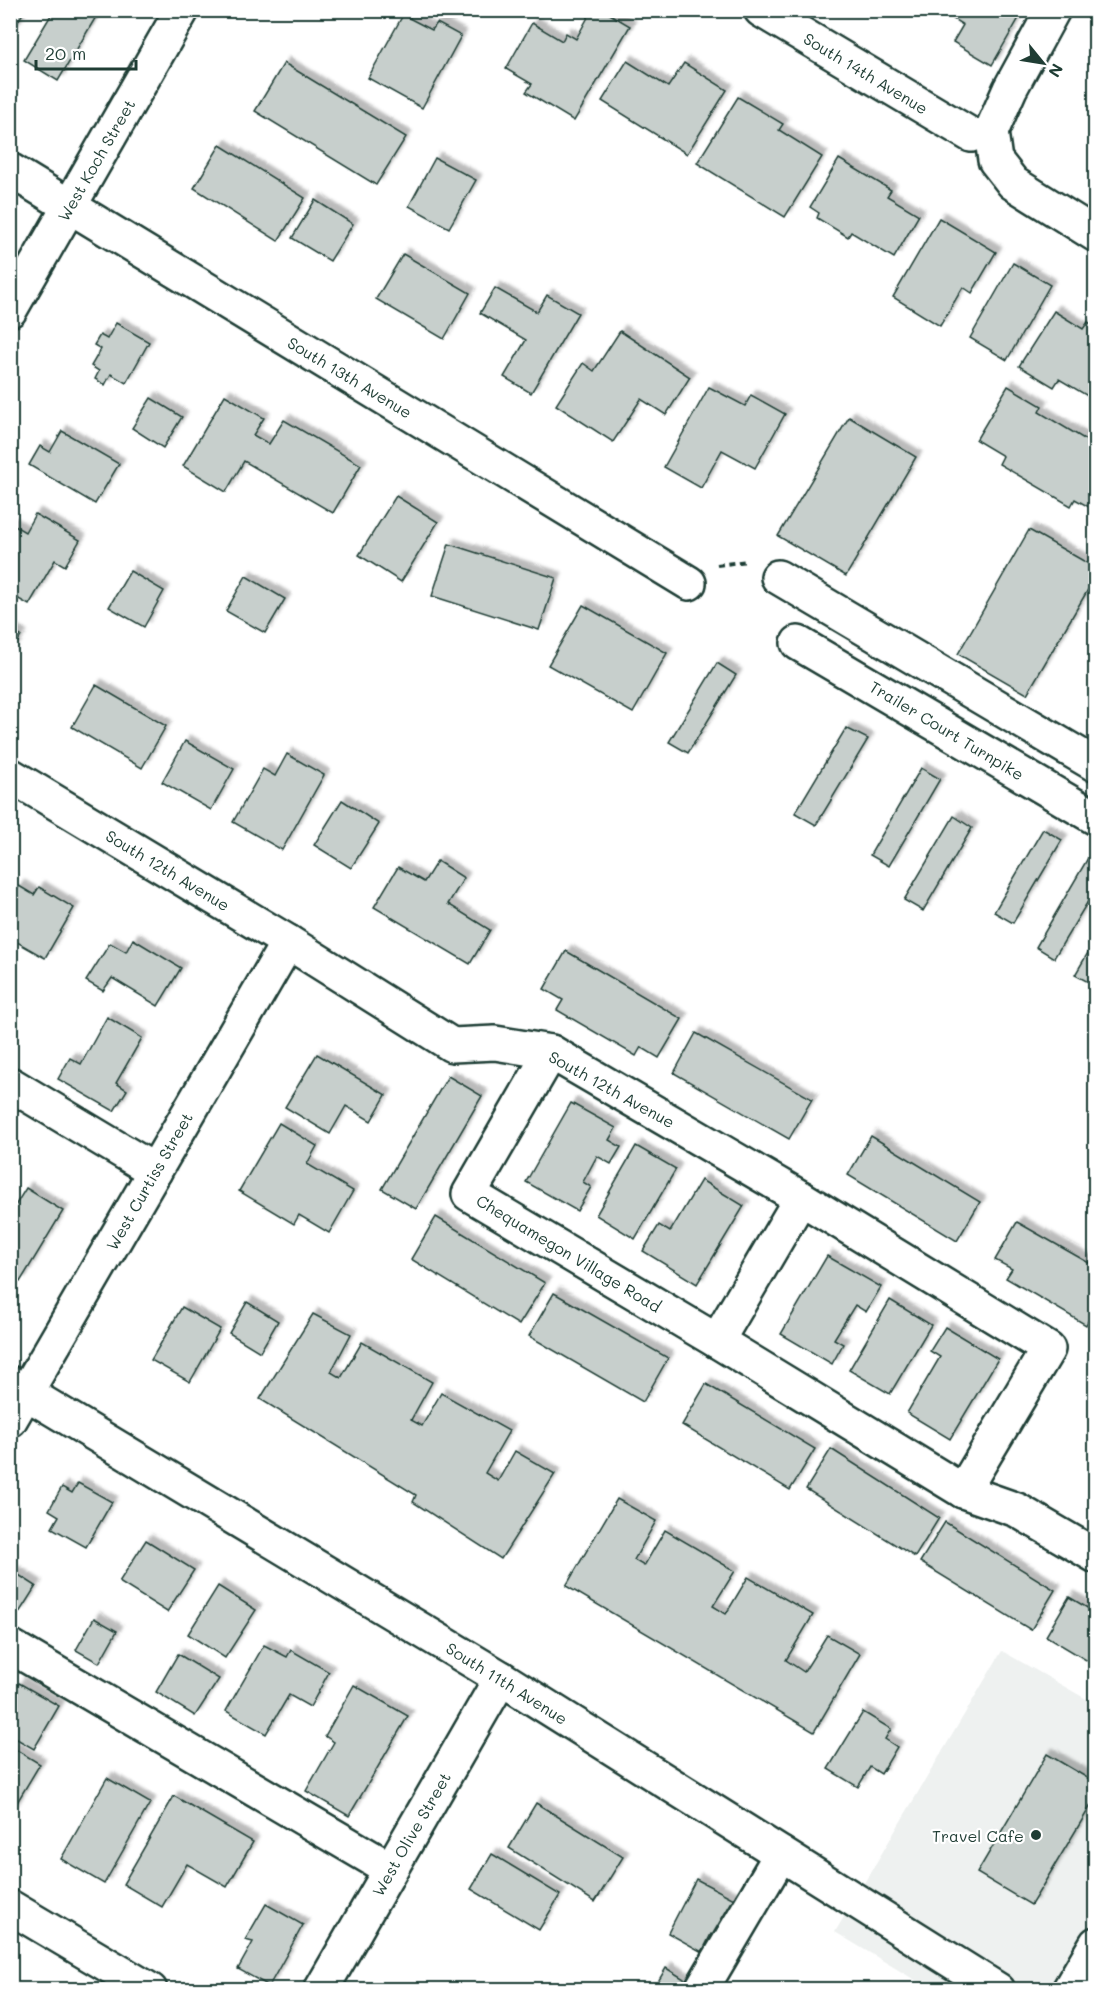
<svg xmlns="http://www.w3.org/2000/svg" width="1106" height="2000" font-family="Mali,sans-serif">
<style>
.built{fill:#eef1f0}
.building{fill:#c7cfcc;stroke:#1f3d34;stroke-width:1.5;filter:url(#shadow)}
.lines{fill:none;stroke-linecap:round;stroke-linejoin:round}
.minor-casing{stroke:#1f3d34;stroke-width:38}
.path{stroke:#1f3d34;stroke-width:4;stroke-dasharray:6 4.5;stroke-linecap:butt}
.minor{stroke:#fff;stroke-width:33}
.poi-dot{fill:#1f3d34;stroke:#fff;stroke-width:2}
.labels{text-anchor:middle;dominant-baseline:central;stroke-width:4.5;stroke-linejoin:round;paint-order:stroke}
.street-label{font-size:16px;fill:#1f3d34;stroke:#fff}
.poi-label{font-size:16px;fill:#1f3d34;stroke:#fff;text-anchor:end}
</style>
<defs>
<filter id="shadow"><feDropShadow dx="5.5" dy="-5.5" stdDeviation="1.5" flood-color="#0004"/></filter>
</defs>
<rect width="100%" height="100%" fill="#fff"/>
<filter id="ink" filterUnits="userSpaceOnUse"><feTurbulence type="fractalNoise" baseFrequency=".0167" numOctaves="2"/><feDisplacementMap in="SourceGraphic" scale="12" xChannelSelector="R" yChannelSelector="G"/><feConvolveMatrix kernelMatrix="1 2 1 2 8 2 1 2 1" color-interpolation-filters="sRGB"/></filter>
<g filter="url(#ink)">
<path class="built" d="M 1002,1651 L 1095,1704 L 1095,1989 L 930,1989 L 835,1932 Z"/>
<g class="building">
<path d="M 10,10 L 25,10 L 10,34 Z"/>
<path d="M 54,10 L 100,10 L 58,81 L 24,60 Z"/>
<path d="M 592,10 L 603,10 L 630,26 L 574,121 L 526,92 L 532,84 L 506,69 L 532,23 L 562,41 L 566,33 L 576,39 Z"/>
<path d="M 939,10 L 1022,10 L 1023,11 L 992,65 L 953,42 L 963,25 Z"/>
<path d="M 403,15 L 432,30 L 437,23 L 461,36 L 422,108 L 368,78 Z"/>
<path d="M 627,61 L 668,87 L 684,63 L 727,90 L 687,154 L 602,101 Z"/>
<path d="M 284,63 L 406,137 L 376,185 L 255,111 Z"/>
<path d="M 738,97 L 783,124 L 779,130 L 822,157 L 785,217 L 697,163 Z"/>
<path d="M 220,145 L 305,198 L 278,241 L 194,188 Z"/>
<path d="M 435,158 L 476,180 L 449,228 L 409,206 Z"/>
<path d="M 839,159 L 891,190 L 887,196 L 919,215 L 894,258 L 851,232 L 848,237 L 817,218 L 819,213 L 810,207 Z"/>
<path d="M 315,200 L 353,224 L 330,261 L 292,238 Z"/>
<path d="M 939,218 L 996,252 L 972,293 L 963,287 L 940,326 L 893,297 Z"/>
<path d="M 403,254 L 470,293 L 444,339 L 376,299 Z"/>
<path d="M 1013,263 L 1050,285 L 1007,360 L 970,338 Z"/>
<path d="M 495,288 L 537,312 L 547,295 L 578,313 L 531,393 L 504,377 L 526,340 L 480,313 Z"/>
<path d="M 1054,311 L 1083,329 L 1088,322 L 1096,327 L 1096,401 L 1059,379 L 1054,387 L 1019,366 Z"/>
<path d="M 116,323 L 149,342 L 126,383 L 111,374 L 105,385 L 95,379 L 99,371 L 91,366 L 101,349 L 94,345 L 100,335 L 107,339 Z"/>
<path d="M 620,331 L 690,377 L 666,415 L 641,399 L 613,442 L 556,405 L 583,363 L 594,371 Z"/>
<path d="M 1008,386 L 1042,406 L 1039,412 L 1096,446 L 1096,511 L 1075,499 L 1071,506 L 999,464 L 1003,456 L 976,440 Z"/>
<path d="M 709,387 L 745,406 L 751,395 L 785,414 L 755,468 L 722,450 L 701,488 L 664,467 Z"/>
<path d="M 225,395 L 264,418 L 253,435 L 269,444 L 284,420 L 361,465 L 333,513 L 244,461 L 226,492 L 183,466 Z"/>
<path d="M 151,398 L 182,417 L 163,448 L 132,428 Z"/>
<path d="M 849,417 L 916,457 L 846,576 L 778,536 Z"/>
<path d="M 62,431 L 119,464 L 95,504 L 29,465 L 40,446 L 50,452 Z"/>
<path d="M 396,496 L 438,522 L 401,582 L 359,555 Z"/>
<path d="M 35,514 L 80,540 L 65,566 L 55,560 L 29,605 L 10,594 L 10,523 L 25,532 Z"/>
<path d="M 1029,530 L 1096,568 L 1096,576 L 1027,694 L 958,654 Z"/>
<path d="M 449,544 L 556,578 L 539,630 L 432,596 Z"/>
<path d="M 130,571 L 164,591 L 144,627 L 109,607 Z"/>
<path d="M 246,576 L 285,599 L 265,633 L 226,611 Z"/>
<path d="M 583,605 L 667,653 L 633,713 L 548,665 Z"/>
<path d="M 10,630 L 21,636 L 10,655 Z"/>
<path d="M 717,663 L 736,675 L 688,753 L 669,742 Z"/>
<path d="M 96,685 L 166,726 L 142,768 L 72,727 Z"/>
<path d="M 846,728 L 868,739 L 816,825 L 795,813 Z"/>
<path d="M 185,741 L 234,769 L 211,810 L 162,782 Z"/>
<path d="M 287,754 L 324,775 L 282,850 L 233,822 L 263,769 L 275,776 Z"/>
<path d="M 921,768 L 940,779 L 889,866 L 870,855 Z"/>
<path d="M 342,800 L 379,824 L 351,868 L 314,845 Z"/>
<path d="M 954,816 L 972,828 L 923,911 L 904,900 Z"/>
<path d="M 1043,829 L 1062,840 L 1013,923 L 994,912 Z"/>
<path d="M 1088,858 L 1096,862 L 1096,888 L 1054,958 L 1036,947 Z"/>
<path d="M 437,861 L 464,878 L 448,904 L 490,930 L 470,964 L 374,907 L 398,867 L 424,882 Z"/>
<path d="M 19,886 L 34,895 L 39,887 L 74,908 L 45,958 L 10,938 L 10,900 Z"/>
<path d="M 133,939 L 181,968 L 158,1006 L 112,978 L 103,991 L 86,981 L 110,943 L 126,952 Z"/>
<path d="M 1096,939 L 1096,986 L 1075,975 Z"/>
<path d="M 566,951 L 682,1019 L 659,1058 L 641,1047 L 636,1056 L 557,1010 L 563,1000 L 544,989 Z"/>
<path d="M 107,1017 L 142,1038 L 116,1083 L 127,1090 L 114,1111 L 58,1079 L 70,1058 L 81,1064 Z"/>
<path d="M 696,1033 L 812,1099 L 789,1139 L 674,1073 Z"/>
<path d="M 317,1054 L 386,1095 L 371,1121 L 346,1106 L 330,1134 L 285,1107 Z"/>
<path d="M 448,1076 L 482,1096 L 416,1209 L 382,1189 Z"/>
<path d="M 10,1094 L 21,1101 L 10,1118 Z"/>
<path d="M 571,1103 L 616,1128 L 609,1140 L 621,1147 L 611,1164 L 597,1156 L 583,1182 L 591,1187 L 577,1211 L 526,1182 Z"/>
<path d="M 279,1123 L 317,1146 L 307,1164 L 353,1191 L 329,1233 L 299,1215 L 294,1224 L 239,1191 Z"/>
<path d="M 871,1136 L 980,1202 L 957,1241 L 848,1175 Z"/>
<path d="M 636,1146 L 676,1169 L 635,1239 L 596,1215 Z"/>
<path d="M 701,1180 L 744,1206 L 697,1284 L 643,1251 L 659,1225 L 670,1232 Z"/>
<path d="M 26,1188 L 63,1211 L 20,1282 L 10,1276 L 10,1214 Z"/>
<path d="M 436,1217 L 545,1283 L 519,1325 L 411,1259 Z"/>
<path d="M 1017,1222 L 1096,1267 L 1096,1320 L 1090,1317 L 1086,1325 L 1006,1278 L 1012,1269 L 995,1260 Z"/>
<path d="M 827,1256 L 881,1287 L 866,1312 L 855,1305 L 834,1339 L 843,1344 L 832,1364 L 781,1334 Z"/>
<path d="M 554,1293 L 668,1358 L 643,1402 L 529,1336 Z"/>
<path d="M 890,1300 L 931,1325 L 890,1394 L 849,1370 Z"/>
<path d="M 247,1302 L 278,1321 L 260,1352 L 229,1333 Z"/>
<path d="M 182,1307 L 220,1329 L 190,1382 L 151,1360 Z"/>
<path d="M 313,1314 L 351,1334 L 331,1372 L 341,1378 L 362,1342 L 432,1382 L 411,1420 L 422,1426 L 441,1393 L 509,1431 L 485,1473 L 498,1481 L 515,1451 L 555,1474 L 501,1559 L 413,1502 L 416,1495 L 260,1399 Z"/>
<path d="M 945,1327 L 998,1359 L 950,1439 L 907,1413 L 940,1357 L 930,1351 Z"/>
<path d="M 706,1384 L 815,1449 L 790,1490 L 682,1425 Z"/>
<path d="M 831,1449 L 939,1518 L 915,1557 L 806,1489 Z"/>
<path d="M 78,1483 L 112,1502 L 86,1547 L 52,1528 L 59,1516 L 49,1510 L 62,1487 L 72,1493 Z"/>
<path d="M 617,1499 L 656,1521 L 634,1560 L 644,1566 L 665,1530 L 735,1571 L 713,1606 L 726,1614 L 748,1577 L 813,1615 L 786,1660 L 804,1672 L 827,1635 L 860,1654 L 814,1732 L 566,1586 Z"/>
<path d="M 945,1522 L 1055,1590 L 1031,1630 L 920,1562 Z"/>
<path d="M 146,1540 L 194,1570 L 167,1612 L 119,1582 Z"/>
<path d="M 14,1572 L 36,1586 L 19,1613 L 10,1608 L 10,1579 Z"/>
<path d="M 218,1586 L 256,1610 L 225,1658 L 188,1634 Z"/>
<path d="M 1069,1597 L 1096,1613 L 1096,1666 L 1046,1636 Z"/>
<path d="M 94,1618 L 117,1631 L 99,1663 L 76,1650 Z"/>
<path d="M 264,1645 L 287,1657 L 291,1650 L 329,1672 L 310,1707 L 289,1695 L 266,1734 L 226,1711 Z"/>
<path d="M 178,1654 L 219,1679 L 195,1716 L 156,1692 Z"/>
<path d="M 19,1683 L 59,1706 L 34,1749 L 10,1735 L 10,1697 Z"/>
<path d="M 354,1685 L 408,1716 L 349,1816 L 306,1791 L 334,1742 L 325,1736 Z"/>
<path d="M 863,1712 L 891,1729 L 885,1739 L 897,1747 L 881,1774 L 870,1767 L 858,1787 L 828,1769 Z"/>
<path d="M 10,1746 L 40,1764 L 10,1814 Z"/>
<path d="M 1047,1754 L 1096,1783 L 1096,1797 L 1031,1905 L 977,1873 Z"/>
<path d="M 107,1778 L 150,1803 L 104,1884 L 61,1859 Z"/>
<path d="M 174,1796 L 253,1842 L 227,1887 L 187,1864 L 162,1907 L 123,1884 Z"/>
<path d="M 536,1803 L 623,1857 L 595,1902 L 509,1848 Z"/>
<path d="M 492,1854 L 560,1895 L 539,1930 L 471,1889 Z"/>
<path d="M 696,1879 L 740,1902 L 720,1939 L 711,1934 L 702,1952 L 668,1933 Z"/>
<path d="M 266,1904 L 303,1925 L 269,1986 L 238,1969 L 253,1942 L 245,1940 Z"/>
<path d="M 666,1968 L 694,1985 L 692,1990 L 653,1990 Z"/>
</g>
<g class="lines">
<defs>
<g id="minor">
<path d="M 761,10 L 971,135"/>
<path d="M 1053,10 L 1010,89 L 991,132 L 995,160 L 1013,183 L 1096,235"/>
<path d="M 10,170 L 689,583"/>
<path d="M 10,310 L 182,10"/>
<path d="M 778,577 L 1096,765"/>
<path d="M 798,643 L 1096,818"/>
<path d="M 10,775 L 288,942 L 452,1045 L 495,1043 L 551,1052 L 801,1198 L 1048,1349 L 963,1491"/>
<path d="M 551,1052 L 469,1194 L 717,1341 L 963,1491 L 1017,1510 L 1096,1556"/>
<path d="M 10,1084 L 155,1171"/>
<path d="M 717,1341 L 801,1198"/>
<path d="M 10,1383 L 501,1678 L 998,1990"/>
<path d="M 10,1420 L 288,942"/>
<path d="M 10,1646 L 390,1869"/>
<path d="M 10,1907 L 150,1990"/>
<path d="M 321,1990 L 501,1678"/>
<path d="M 701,1990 L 781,1854"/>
<path d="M 1069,1990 L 1096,1944"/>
</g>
</defs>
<use href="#minor" class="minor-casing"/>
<path class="path" d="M 717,565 L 748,561"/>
<use href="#minor" class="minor"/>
</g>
</g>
<circle class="poi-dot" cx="1036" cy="1835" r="6"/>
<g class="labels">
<g class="street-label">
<text transform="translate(866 73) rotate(31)">South 14th Avenue</text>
<text transform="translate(96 160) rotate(-60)">West Koch Street</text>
<text transform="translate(350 377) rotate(31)">South 13th Avenue</text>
<text transform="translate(947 730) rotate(31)">Trailer Court Turnpike</text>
<text transform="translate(168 870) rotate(31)">South 12th Avenue</text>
<text transform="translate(612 1089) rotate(29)">South 12th Avenue</text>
<text transform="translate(149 1181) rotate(-60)">West Curtiss Street</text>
<text transform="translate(569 1253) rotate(31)">Chequamegon Village Road</text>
<text transform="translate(507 1683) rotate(32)">South 11th Avenue</text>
<text transform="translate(411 1834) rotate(-60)">West Olive Street</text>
</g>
<g class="poi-label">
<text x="1024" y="1835">Travel Cafe</text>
</g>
</g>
<rect width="1106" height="2000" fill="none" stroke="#fff" stroke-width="36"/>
<rect x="18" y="18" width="1070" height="1964" fill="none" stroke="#1f3d34" stroke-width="2" filter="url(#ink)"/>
<g transform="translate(1043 63) rotate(120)" stroke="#ffffff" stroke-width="4.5" paint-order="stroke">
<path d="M0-4.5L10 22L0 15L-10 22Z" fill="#1f3d34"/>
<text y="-9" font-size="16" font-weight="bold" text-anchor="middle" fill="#1f3d34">N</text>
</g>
<path d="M36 60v9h100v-9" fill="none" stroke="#1f3d34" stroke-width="3"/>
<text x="45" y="60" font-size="18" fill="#1f3d34" stroke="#ffffff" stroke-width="4.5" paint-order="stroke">20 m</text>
</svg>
